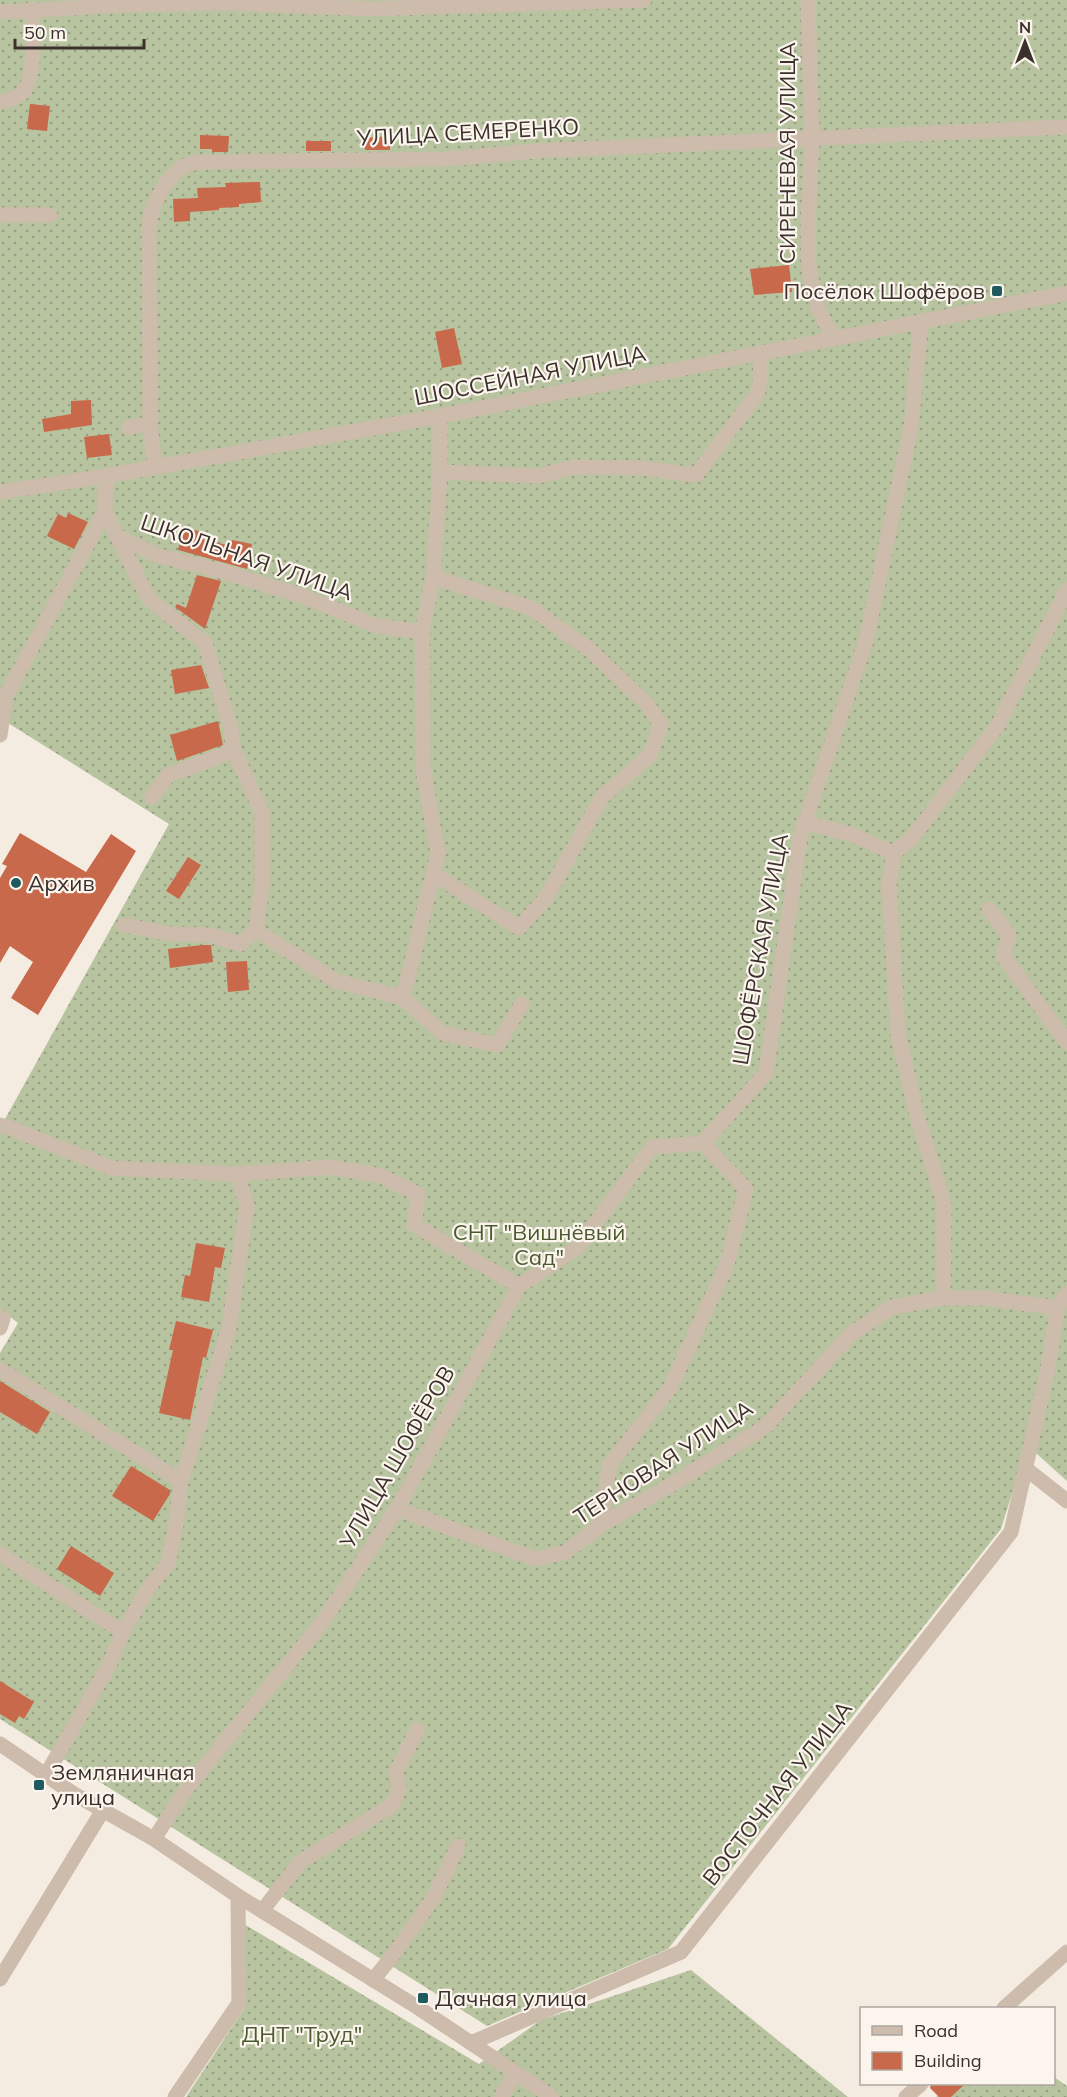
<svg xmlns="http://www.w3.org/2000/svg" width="1067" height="2097" font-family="Mulish,sans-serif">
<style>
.garden{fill:url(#garden-dots)}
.building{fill:#c8694b}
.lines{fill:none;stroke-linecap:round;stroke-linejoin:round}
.minor{stroke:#cdbbac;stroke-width:15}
.poi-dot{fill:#1f5a5e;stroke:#fbf5ee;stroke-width:2}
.labels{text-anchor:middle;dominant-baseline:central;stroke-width:4.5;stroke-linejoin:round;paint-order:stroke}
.street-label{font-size:22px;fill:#3b302b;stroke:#fbf5ee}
.poi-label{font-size:22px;fill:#3b302b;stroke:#fbf5ee;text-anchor:start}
.park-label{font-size:22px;fill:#4a5a2e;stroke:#fbf5ee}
</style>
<defs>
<pattern id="garden-dots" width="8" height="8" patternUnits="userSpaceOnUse" patternTransform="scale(1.5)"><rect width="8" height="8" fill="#b8c4a0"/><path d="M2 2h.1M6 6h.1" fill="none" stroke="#97a083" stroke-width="1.8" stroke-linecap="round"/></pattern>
</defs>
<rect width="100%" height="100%" fill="#f4ebe1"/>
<g class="garden">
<path d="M 0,0 L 1067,0 L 1067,1481 L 1027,1445 L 1001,1529 L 668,1949 L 487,2026 L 0,1719 L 0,1353 L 18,1323 L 0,1309 L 0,1128 L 169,824 L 8,723 L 0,734 Z"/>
<path d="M 244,1924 L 479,2064 L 541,2020 L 691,1970 L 848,2097 L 186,2097 L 244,2009 Z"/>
<path d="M 1054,2077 L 1067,2086 L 1067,2097 L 936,2097 L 951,2084 L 1054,2084 Z"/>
</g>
<g class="building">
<path d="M 30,104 L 50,106 L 47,131 L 27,129 Z"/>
<path d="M 200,135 L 229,136 L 228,152 L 212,152 L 212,149 L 200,149 Z"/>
<path d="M 390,136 L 390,150 L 365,150 L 365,138 Z"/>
<rect x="306" y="141" width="25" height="10"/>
<path d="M 260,182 L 261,202 L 239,204 L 239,207 L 219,208 L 219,210 L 190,212 L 190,221 L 174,222 L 173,199 L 198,198 L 197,188 L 226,187 L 225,183 Z"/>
<path d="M 789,265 L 792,292 L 754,295 L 750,269 Z"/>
<path d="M 454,328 L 462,364 L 442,368 L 435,332 Z"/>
<path d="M 91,400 L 92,425 L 44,432 L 42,419 L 71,414 L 71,401 Z"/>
<path d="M 109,434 L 112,455 L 87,458 L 84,437 Z"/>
<path d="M 68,513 L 88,522 L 74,549 L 47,536 L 58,514 L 66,518 Z"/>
<path d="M 183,528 L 199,531 L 198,538 L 231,546 L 232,540 L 252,544 L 247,569 L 178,550 Z"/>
<path d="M 197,575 L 221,581 L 205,629 L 175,607 L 177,604 L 186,608 Z"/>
<path d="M 201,665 L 209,688 L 175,694 L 171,670 Z"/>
<path d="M 218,721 L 223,745 L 177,761 L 170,735 Z"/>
<path d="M 20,833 L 86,872 L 111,834 L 136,851 L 38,1015 L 11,998 L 33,962 L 10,946 L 0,963 L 0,878 L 7,866 L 2,864 Z"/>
<path d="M 188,857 L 201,865 L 179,899 L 166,891 Z"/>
<path d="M 202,945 L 211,945 L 213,962 L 170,968 L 168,949 Z"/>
<path d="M 247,961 L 249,990 L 228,992 L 226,962 Z"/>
<path d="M 196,1243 L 225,1248 L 221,1268 L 215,1267 L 209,1302 L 181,1297 L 185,1275 L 190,1276 Z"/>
<path d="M 176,1321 L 213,1330 L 206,1358 L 203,1357 L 190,1420 L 159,1413 L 173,1350 L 169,1350 Z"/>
<path d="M 0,1381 L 50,1412 L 37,1434 L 0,1412 Z"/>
<path d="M 131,1466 L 170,1490 L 170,1494 L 153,1521 L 112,1496 Z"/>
<path d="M 71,1546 L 114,1573 L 100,1596 L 57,1569 Z"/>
<path d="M 0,1681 L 34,1702 L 24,1719 L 19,1716 L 15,1723 L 0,1714 Z"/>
<path d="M 931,2084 L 965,2084 L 951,2097 L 939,2097 L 930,2088 Z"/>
</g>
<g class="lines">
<g class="minor">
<path d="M 808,0 L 812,138 L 808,226 L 809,270 L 818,308 L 833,338"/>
<path d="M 0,12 L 126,5 L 227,3 L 370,9 L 644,0"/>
<path d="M 0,102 C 8,100 16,99 22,93 C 37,79 32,30 32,9"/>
<path d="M 0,215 L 50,215"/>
<path d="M 440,416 L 440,472"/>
<path d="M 128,427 L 150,424"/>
<path d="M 155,467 L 150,424 L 149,221 C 155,201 166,174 187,165 C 191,163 197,163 202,162 L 448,159 L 536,151 L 1067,127"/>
<path d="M 0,492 L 106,476 L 440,416 L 1067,293"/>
<path d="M 105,511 L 106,476"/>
<path d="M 117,536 L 149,599 L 205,643 L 231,729 L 234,751 L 262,812 L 262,885 L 256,930 L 336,981 L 403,998 L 442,1033 L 497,1045 L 522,1004"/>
<path d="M 433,577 L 531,608 L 590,650 L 647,704 L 661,725 L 650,755 L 602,797 L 546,898 L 519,928 L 434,874"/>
<path d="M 0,735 L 6,696 L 105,511 L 117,536 L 156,555 L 221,571 L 302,596 L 377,626 L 422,632"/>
<path d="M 152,797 L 168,775 L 234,751"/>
<path d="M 804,822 L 853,835 L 894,853"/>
<path d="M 989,909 L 1009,935 L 1003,956 L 1067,1042"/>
<path d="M 124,925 L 170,934 L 211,935 L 240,944 L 256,930"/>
<path d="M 403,998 L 438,854 L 423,769 L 422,632 L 433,577 L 440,472 L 538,476 L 574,467 L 641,468 L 696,475 L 757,394 L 761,377 L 760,352"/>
<path d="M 0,1125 L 10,1128 L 111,1168 L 237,1174 L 331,1167 L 381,1176 L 418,1194 L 414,1225 L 519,1286"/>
<path d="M 943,1298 L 983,1298 L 1058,1308"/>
<path d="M 0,1317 L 3,1319 L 0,1328"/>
<path d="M 0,1370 L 181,1481"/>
<path d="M 1025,1468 L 1067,1501"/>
<path d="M 397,1509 L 536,1559 L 566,1552 L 601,1525 L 669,1486 L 765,1427 L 850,1335 L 892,1307 L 943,1298 L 944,1203 L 917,1116 L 898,1034 L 889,884 L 894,853 L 912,838 L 998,725 L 1067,590"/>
<path d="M 601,1525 L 609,1466 L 670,1388 L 727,1264 L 746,1189 L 703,1143 L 766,1073 L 800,837 L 866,641 L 911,427 L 921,321"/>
<path d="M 0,1554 L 123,1632"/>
<path d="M 0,1744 L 74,1794 L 154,1839 L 238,1896 L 417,2007 L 552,2097"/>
<path d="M 46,1775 L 108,1667 L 123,1632 L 147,1590 L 168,1563 L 176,1525 L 181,1481 L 229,1328 L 247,1205 L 237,1174"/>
<path d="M 154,1839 L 187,1788 L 324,1620 L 397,1509 L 519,1286 L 577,1248 L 652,1147 L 703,1143"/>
<path d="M 262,1911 L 300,1862 L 392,1805 L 399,1789 L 396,1772 L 417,1730"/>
<path d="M 0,1979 L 103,1810"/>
<path d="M 373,1980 L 394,1954 L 434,1897 L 458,1846"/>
<path d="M 1004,2008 L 1067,1952"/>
<path d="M 471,2043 L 681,1952 L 1011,1532 L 1047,1373 L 1058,1308 L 1067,1294"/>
<path d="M 175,2097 L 239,2003 L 238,1896"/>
<path d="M 501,2097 L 516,2073"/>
<path d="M 906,2097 L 921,2084"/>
</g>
</g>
<g class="poi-dot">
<rect x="991" y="285" width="12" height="12" rx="3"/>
<circle cx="16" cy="883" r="6"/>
<rect x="33" y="1779" width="12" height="12" rx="3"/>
<rect x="417" y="1992" width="12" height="12" rx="3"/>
</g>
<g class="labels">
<g class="street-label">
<text transform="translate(468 132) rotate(-3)">УЛИЦА СЕМЕРЕНКО</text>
<text transform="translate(787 153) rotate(-90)">СИРЕНЕВАЯ УЛИЦА</text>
<text transform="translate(530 375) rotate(-11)">ШОССЕЙНАЯ УЛИЦА</text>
<text transform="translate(247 557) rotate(19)">ШКОЛЬНАЯ УЛИЦА</text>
<text transform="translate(760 949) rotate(-80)">ШОФЁРСКАЯ УЛИЦА</text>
<text transform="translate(397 1457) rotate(-60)">УЛИЦА ШОФЁРОВ</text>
<text transform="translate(663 1462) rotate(-33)">ТЕРНОВАЯ УЛИЦА</text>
<text transform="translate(777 1793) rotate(-52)">ВОСТОЧНАЯ УЛИЦА</text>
</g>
<g class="poi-label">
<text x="985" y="291" text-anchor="end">Посёлок Шофёров</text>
<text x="28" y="883">Архив</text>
<text x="51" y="1772">Земляничная<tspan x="51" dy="25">улица</tspan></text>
<text x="435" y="1998">Дачная улица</text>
</g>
<g class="park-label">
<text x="539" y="1232">СНТ "Вишнёвый<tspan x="539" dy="25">Сад"</tspan></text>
<text x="302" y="2034">ДНТ "Труд"</text>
</g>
</g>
<rect x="860" y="2007" width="195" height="78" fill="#fbf5ee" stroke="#aea6a0" stroke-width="1.5"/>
<rect x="872" y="2026" width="30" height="9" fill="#cdbbac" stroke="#aea6a0" stroke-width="1.5"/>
<text x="914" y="2037" font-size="18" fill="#3b302b">Road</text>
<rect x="872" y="2052" width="30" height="18" fill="#c8694b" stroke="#aea6a0" stroke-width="1.5"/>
<text x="914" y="2067" font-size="18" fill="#3b302b">Building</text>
<g transform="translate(1025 42)" stroke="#fbf5ee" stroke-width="4.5" paint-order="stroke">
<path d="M0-4.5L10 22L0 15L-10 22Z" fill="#3b302b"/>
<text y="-9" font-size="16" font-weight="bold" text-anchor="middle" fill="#3b302b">N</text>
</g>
<path d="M15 39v9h129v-9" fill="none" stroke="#3b302b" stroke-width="3"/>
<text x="24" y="39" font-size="18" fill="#3b302b" stroke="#fbf5ee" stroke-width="4.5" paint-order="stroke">50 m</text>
</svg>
